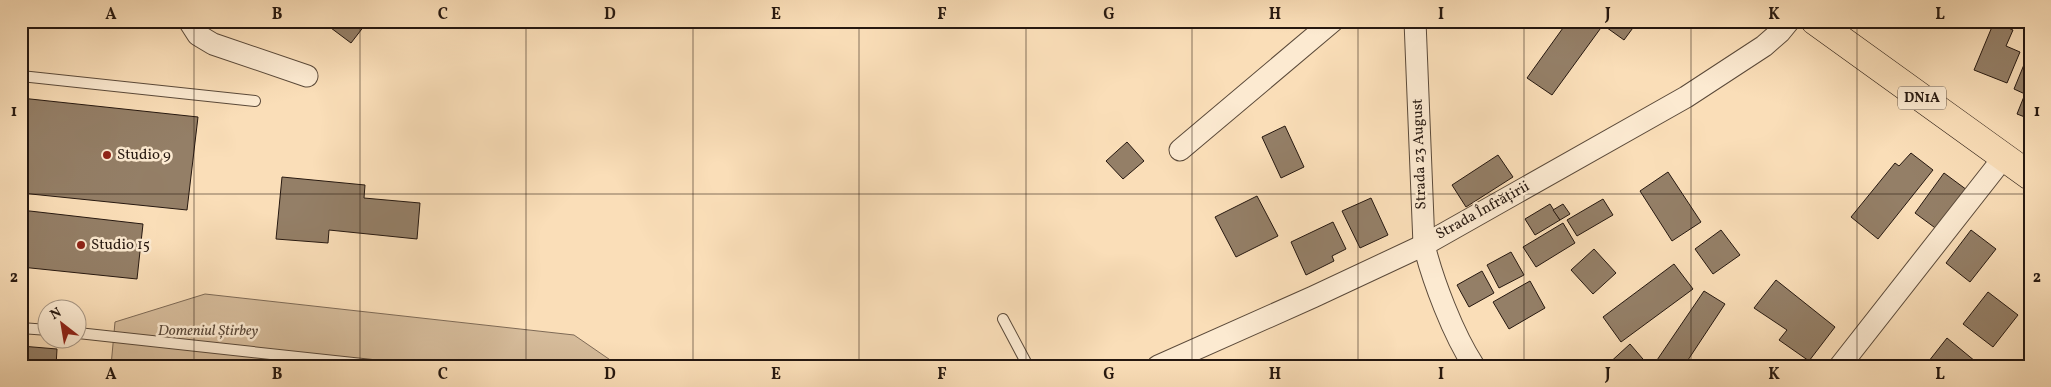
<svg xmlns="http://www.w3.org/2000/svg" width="2051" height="387" font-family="Vollkorn,serif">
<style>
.green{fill:#d6bc9b;stroke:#7e6a56}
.building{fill:#947f67;stroke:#261810}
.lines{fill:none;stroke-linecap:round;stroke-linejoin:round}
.lane-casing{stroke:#5b4a3a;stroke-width:12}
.street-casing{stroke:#5b4a3a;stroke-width:23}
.primary-casing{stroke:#261810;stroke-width:29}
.lane{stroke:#fcead1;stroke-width:10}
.street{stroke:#fcead1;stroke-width:21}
.primary{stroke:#fadeb8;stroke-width:28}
.grid{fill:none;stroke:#261810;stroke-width:1;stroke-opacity:0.55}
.poi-dot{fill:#8f2418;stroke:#fcead1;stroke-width:2}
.labels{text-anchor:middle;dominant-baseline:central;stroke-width:5;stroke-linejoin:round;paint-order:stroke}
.shield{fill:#fcead1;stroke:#66574a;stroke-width:1}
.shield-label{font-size:14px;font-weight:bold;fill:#261810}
.street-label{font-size:15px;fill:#261810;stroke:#fcead1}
.poi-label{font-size:15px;fill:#261810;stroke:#fcead1;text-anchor:start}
.park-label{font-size:15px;font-style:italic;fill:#5b493a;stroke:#fcead1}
.neatline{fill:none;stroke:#261810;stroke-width:2}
.grid-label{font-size:16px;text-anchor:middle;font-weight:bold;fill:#261810}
</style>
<rect width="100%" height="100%" fill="#fadeb8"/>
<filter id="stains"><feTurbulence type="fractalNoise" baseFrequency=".004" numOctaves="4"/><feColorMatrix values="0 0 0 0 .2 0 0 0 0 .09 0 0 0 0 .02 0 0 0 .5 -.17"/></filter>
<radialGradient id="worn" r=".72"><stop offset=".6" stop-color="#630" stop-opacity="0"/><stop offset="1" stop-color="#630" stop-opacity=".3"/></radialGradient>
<path class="green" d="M 205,294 L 574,335 L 619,366 L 111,366 L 115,322 Z"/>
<g class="building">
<path d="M 330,21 L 368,21 L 351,43 L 327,25 Z"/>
<path d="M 1568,21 L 1638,21 L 1624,40 L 1603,25 L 1552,95 L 1527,78 Z"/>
<path d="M 2009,21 L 2030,21 L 2030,27 Z"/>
<path d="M 1994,22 L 2013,30 L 2006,46 L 2020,52 L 2007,83 L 1974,70 Z"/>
<path d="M 2030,50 L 2030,119 L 2017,114 L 2025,94 L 2014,89 Z"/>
<path d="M 21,98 L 198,117 L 187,210 L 21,193 Z"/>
<path d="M 1285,126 L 1304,167 L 1281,178 L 1262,137 Z"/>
<path d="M 1127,142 L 1144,161 L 1123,179 L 1106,161 Z"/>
<path d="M 1911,153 L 1933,170 L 1878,239 L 1851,217 L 1895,163 L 1899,166 Z"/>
<path d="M 1498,155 L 1513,177 L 1466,207 L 1452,185 Z"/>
<path d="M 1668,172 L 1701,222 L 1672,241 L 1640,191 Z"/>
<path d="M 1944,173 L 1967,190 L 1938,230 L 1915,213 Z"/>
<path d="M 282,177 L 365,185 L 364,198 L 420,203 L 417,239 L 329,230 L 328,243 L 276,239 Z"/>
<path d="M 1257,196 L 1278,236 L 1236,257 L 1215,217 Z"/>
<path d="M 1371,198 L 1388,235 L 1360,248 L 1342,211 Z"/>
<path d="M 1603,199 L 1613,215 L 1577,236 L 1567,220 Z"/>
<path d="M 1550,204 L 1560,220 L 1535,235 L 1525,219 Z"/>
<path d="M 1563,204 L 1570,214 L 1560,220 L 1553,210 Z"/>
<path d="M 21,210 L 143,224 L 137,279 L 21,267 Z"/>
<path d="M 1333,222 L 1346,249 L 1332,256 L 1334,261 L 1306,275 L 1291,242 Z"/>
<path d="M 1563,223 L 1575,243 L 1536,267 L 1523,247 Z"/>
<path d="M 1721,230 L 1740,255 L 1713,274 L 1695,249 Z"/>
<path d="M 1971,230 L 1996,249 L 1970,282 L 1946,263 Z"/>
<path d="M 1594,249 L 1616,273 L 1593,294 L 1571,270 Z"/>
<path d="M 1511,252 L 1524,275 L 1499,288 L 1487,265 Z"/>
<path d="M 1674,264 L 1693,289 L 1621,342 L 1603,317 Z"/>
<path d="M 1482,271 L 1494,293 L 1469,307 L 1457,285 Z"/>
<path d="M 1776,280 L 1835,327 L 1809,361 L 1779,340 L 1787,330 L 1754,308 Z"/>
<path d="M 1530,281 L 1545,308 L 1509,329 L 1493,302 Z"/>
<path d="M 1704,291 L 1725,304 L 1684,366 L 1659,366 L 1655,363 Z"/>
<path d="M 1988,292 L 2018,315 L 1993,347 L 1963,324 Z"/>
<path d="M 1947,338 L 1981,366 L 1925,366 Z"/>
<path d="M 1630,344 L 1649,366 L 1606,366 Z"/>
<path d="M 21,346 L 57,349 L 56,366 L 21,366 Z"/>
</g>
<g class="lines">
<defs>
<g id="lane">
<path d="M 21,76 L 255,101"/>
<path d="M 1003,319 L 1028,366"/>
<path d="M 21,328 L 48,330"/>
<path d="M 78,333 L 381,366"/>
</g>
<g id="street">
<path d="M 189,21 L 198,35 L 213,44 L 307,76"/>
<path d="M 1415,21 L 1424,245 C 1433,281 1453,334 1474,366"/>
<path d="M 1180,150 L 1333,21"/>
<path d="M 1158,366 L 1313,297 L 1424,245 L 1686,97 L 1764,46 L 1780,32 L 1789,21"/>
<path d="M 1840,366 L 2004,157"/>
</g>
<path id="primary" d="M 1815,21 L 2030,176"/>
</defs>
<use href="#lane" class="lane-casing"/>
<use href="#street" class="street-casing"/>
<use href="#primary" class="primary-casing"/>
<use href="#lane" class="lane"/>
<use href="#street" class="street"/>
<use href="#primary" class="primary"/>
</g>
<path class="grid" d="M 194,21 L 194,366M 360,21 L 360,366M 526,21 L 526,366M 693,21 L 693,366M 859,21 L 859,366M 1026,21 L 1026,366M 1192,21 L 1192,366M 1358,21 L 1358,366M 1524,21 L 1524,366M 1691,21 L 1691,366M 1857,21 L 1857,366M 21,194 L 2030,194"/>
<g class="poi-dot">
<circle cx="107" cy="155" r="5"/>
<circle cx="81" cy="245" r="5"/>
</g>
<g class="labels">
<rect class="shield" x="1898" y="86.5" width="48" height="23" rx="4"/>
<g class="shield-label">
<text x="1922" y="98">DN1A</text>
</g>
<g class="street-label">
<text transform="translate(1420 154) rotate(-92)">Strada 23 August</text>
<text transform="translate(1483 211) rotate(-29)">Strada Înfrățirii</text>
</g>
<g class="poi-label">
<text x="117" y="155">Studio 9</text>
<text x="91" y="245">Studio 15</text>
</g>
<g class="park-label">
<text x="208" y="331">Domeniul Știrbey</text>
</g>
</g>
<rect width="2051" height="387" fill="none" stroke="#fadeb8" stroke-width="55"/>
<g transform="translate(62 324) rotate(329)"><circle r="24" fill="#fcead1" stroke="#a69684"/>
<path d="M0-4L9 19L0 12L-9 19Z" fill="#8f2418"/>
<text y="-8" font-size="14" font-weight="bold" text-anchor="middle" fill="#261810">N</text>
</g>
<rect x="28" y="28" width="1996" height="332" class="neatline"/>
<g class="grid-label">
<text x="111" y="19">A</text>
<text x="277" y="19">B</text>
<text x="443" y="19">C</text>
<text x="610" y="19">D</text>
<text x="776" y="19">E</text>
<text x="942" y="19">F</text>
<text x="1109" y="19">G</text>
<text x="1275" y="19">H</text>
<text x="1441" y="19">I</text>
<text x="1608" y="19">J</text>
<text x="1774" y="19">K</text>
<text x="1940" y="19">L</text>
<text x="14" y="116">1</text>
<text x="2037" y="116">1</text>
<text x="14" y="282">2</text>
<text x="2037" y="282">2</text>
<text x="111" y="379">A</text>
<text x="277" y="379">B</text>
<text x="443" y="379">C</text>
<text x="610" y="379">D</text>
<text x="776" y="379">E</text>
<text x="942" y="379">F</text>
<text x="1109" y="379">G</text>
<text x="1275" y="379">H</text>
<text x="1441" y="379">I</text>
<text x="1608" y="379">J</text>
<text x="1774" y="379">K</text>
<text x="1940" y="379">L</text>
</g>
<rect width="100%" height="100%" filter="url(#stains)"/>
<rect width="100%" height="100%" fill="url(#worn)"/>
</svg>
